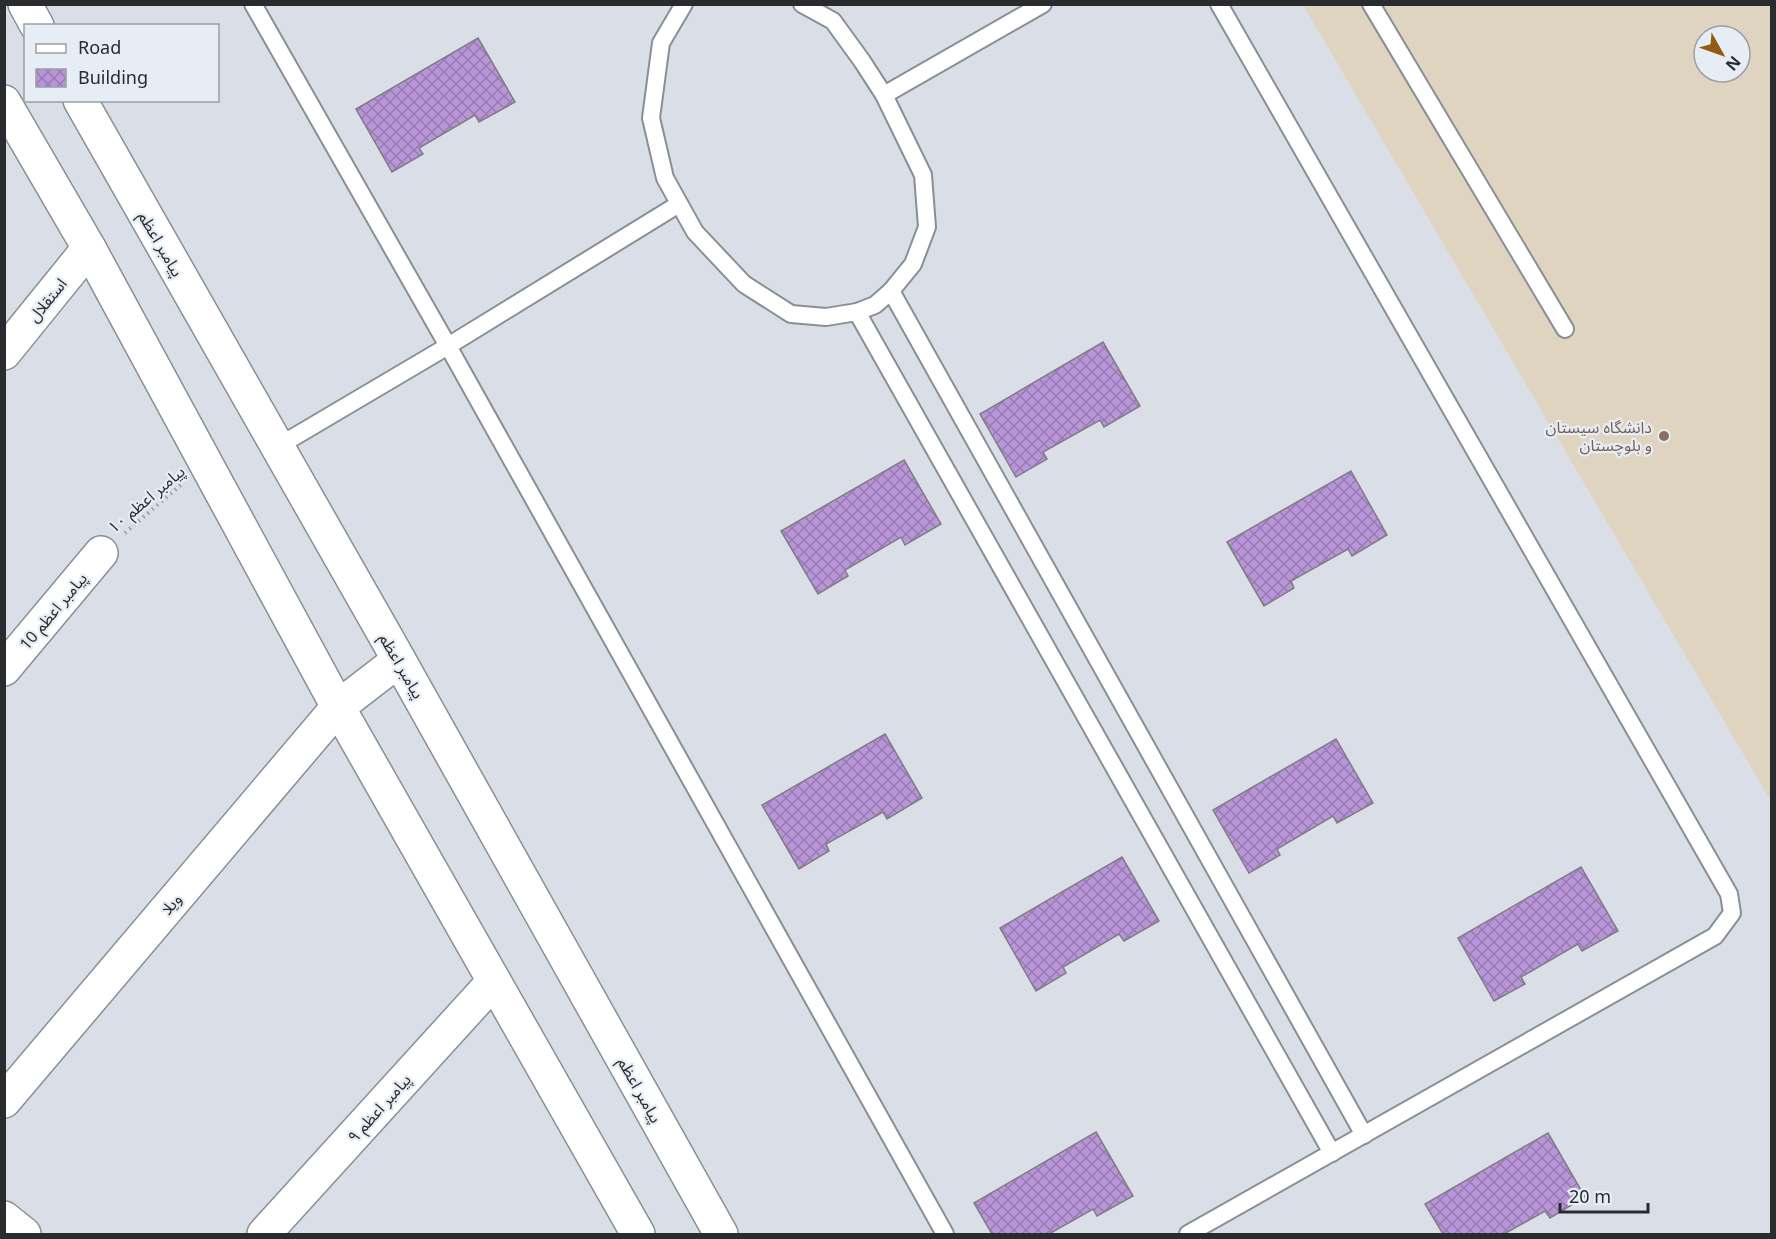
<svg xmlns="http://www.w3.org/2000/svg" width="1776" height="1239" font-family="'Noto Sans','Noto Sans Arabic',sans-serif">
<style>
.education{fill:#dfd4c0;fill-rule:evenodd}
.building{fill:url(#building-cross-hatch);stroke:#807c84;stroke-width:1.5}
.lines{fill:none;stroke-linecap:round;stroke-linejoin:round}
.service-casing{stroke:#8a8e96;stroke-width:20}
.minor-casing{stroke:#8a8e96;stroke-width:36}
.secondary-casing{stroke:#8a8e96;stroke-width:36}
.path{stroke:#989ba2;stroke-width:4;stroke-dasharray:1.5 4.5;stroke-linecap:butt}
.service{stroke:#fff;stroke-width:16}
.minor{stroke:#fff;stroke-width:33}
.secondary{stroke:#fff;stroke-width:33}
.education-dot{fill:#8d6e63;stroke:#e7edf4;stroke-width:2}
.labels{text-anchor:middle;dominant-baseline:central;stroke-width:4.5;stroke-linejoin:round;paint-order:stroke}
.street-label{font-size:16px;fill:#292b2e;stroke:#e7edf4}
.education-label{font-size:16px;fill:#785e54;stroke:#e7edf4;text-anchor:end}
</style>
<defs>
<pattern id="building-cross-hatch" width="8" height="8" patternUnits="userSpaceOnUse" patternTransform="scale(1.5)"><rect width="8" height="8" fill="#b895d8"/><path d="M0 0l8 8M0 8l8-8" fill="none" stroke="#967ab0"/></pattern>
</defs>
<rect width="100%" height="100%" fill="#dadfe7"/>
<path class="education" d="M 1303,5 L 1771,5 L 1771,801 ZM 1704,36 L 1740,36 L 1740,72 L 1704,72 Z"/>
<g class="building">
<path d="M 478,38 L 515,102 L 479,122 L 475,115 L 419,148 L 423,154 L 392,172 L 356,109 Z"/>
<path d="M 1103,342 L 1140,406 L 1104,427 L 1100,420 L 1043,452 L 1047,459 L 1016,477 L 980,414 Z"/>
<path d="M 904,460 L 941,524 L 905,545 L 901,537 L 845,570 L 848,576 L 818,594 L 781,531 Z"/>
<path d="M 1351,471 L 1387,535 L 1352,556 L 1348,549 L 1291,581 L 1294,588 L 1264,606 L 1227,542 Z"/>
<path d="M 885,734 L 922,798 L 887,819 L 883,812 L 826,844 L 829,851 L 799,869 L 762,805 Z"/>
<path d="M 1336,739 L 1373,803 L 1337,823 L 1333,816 L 1277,849 L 1280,855 L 1249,873 L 1213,810 Z"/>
<path d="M 1122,857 L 1159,921 L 1124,941 L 1119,934 L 1063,967 L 1066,973 L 1036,991 L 1000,928 Z"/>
<path d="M 1581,867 L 1618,931 L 1582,951 L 1578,944 L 1521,977 L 1525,984 L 1494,1001 L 1458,938 Z"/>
<path d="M 1096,1132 L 1133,1196 L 1097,1216 L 1093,1209 L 1049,1234 L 992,1234 L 974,1203 Z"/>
<path d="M 1548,1133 L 1585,1197 L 1550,1218 L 1545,1211 L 1504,1234 L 1443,1234 L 1425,1204 Z"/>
</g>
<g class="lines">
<defs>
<g id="service">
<path d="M 253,4 L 448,346 L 945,1234"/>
<path d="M 684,4 L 661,43 L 651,118 L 665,178 L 695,232 L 744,284 L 791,314 L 826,317 L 857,312 L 875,305 L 891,291 L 913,264 L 927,227 L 923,175 L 884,95 L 862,61 L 833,21 L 802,4"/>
<path d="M 1371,4 L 1565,329"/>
<path d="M 884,95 L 1043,4"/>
<path d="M 891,291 L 1364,1135"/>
<path d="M 857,312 L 1332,1153"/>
<path d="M 277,447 L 448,346 L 679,204"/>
<path d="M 1188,1234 L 1715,936 L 1732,913 L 1729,894 L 1219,4"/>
</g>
<g id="minor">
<path d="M 4,353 L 89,248"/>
<path d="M 4,669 L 101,553"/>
<path d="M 4,1218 L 24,1234"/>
<path d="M 264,1234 L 494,981"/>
</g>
<g id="secondary">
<path d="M 25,4 L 37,26"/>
<path d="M 80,100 L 386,637 L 721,1234"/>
<path d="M 4,102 L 89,248 L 338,707 L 638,1234"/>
<path d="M 4,1101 L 338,707 L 399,660"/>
</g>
</defs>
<use href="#service" class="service-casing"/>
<use href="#minor" class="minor-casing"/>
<use href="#secondary" class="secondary-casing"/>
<path class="path" d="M 125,533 L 183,483"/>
<use href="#service" class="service"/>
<use href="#minor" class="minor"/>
<use href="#secondary" class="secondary"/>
</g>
<circle class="education-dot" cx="1664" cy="436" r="6"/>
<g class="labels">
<g class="street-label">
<text transform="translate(161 244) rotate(60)">پیامبر اعظم</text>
<text transform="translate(47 300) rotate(-51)">استقلال</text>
<text transform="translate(146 499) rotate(-40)">پیامبر اعظم ۱۰</text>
<text transform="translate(53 611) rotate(-50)">پیامبر اعظم 10</text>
<text transform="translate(402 666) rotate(60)">پیامبر اعظم</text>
<text transform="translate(171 904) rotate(-50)">ویلا</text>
<text transform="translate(640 1090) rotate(61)">پیامبر اعظم</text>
<text transform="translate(379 1108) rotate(-48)">پیامبر اعظم ۹</text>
</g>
<g class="education-label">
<text x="1652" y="427">دانشگاه سیستان<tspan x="1652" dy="18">و بلوچستان</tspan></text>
</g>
</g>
<rect width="1776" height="1239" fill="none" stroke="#292b2e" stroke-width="12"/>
<rect x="24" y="24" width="195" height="78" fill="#e7edf4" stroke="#9b9fa5" stroke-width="1.5"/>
<rect x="36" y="44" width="30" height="9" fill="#ffffff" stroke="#9b9fa5" stroke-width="1.5"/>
<text x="78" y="54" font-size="18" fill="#292b2e">Road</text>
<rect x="36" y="69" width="30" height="18" fill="url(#building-cross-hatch)" stroke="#9b9fa5" stroke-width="1.5"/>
<text x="78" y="84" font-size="18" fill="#292b2e">Building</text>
<g transform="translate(1722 54) rotate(130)"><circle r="28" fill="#e7edf4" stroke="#9b9fa5" stroke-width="1.5"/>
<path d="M0-4.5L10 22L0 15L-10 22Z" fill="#945b16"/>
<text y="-9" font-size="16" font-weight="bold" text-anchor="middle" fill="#292b2e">N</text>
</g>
<path d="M1560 1203v9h88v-9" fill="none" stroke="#292b2e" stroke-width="3"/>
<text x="1569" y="1203" font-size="18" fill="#292b2e" stroke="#e7edf4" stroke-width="4.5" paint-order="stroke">20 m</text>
</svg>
